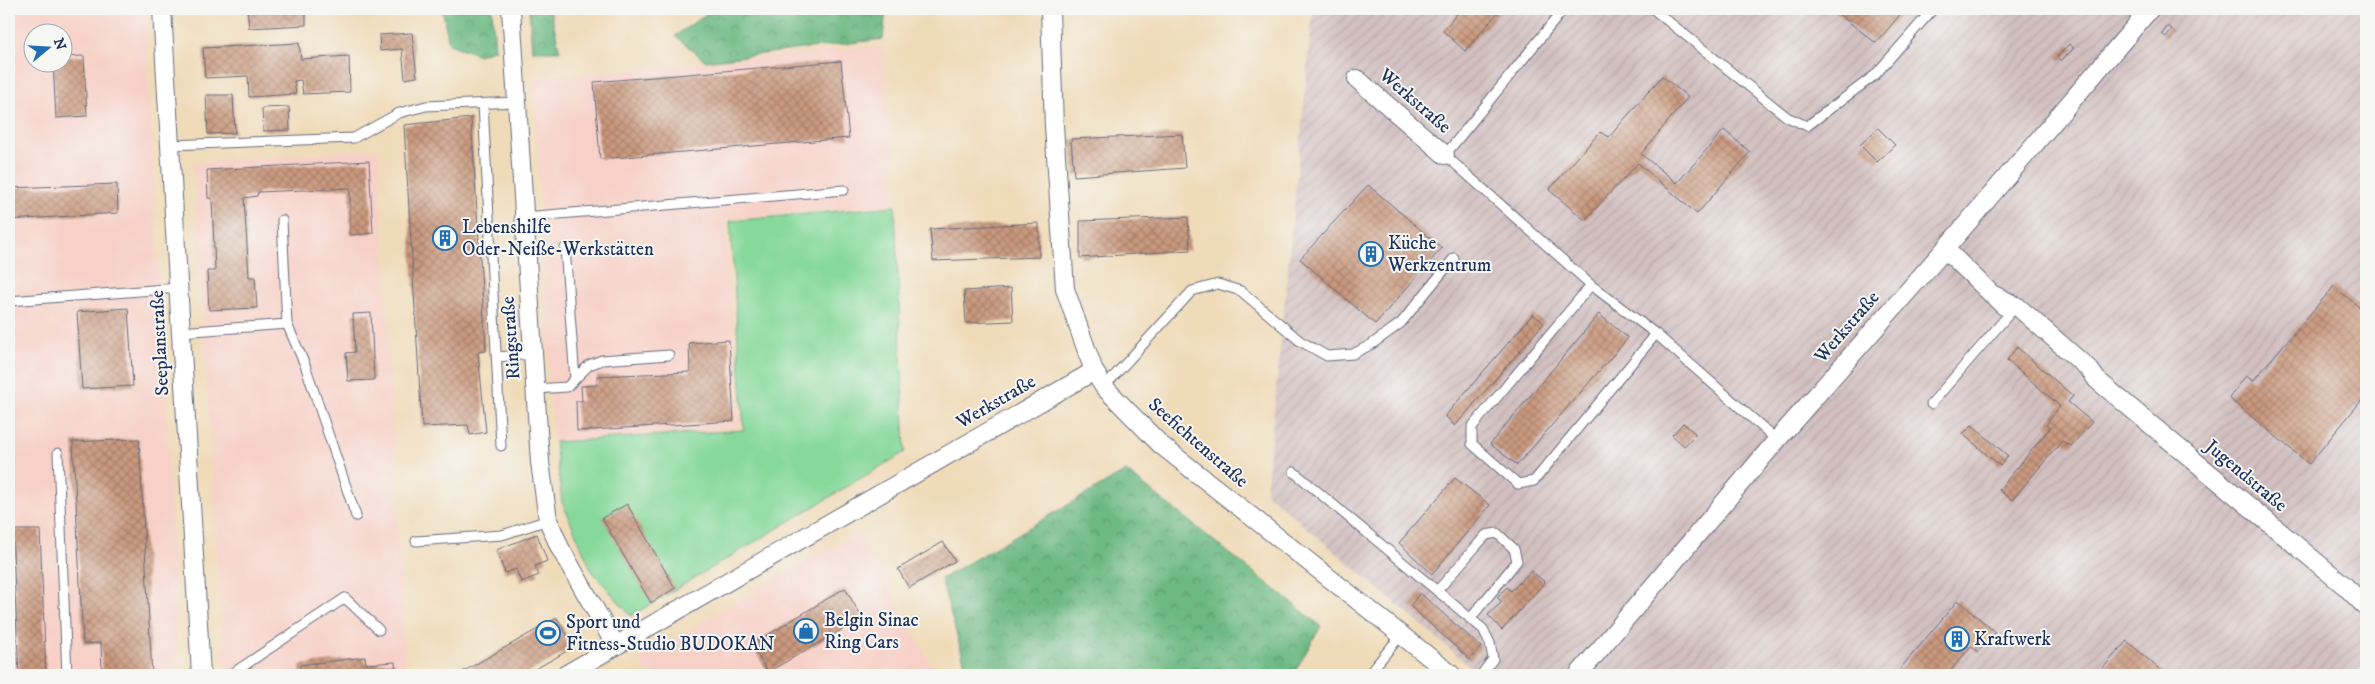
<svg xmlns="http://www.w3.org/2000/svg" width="2375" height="684" font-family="'IM FELL DW Pica',serif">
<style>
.built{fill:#f7d1c8;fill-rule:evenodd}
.industrial{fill:url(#industrial-furrows)}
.green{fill:#87d99b;stroke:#51847c}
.forest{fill:url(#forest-crowns);stroke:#447470}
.building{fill:url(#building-cross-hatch)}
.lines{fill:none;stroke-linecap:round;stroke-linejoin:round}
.lane-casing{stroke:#666b7e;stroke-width:11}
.street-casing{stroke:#666b7e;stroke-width:20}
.lane{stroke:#fff;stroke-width:9}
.street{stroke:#fff;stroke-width:18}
.labels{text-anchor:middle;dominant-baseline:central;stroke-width:4;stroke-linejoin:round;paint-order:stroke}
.street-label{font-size:19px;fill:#1b2f5e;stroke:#f6f6f2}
.poi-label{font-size:19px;fill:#1b2f5e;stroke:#f6f6f2;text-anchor:start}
</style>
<defs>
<pattern id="industrial-furrows" width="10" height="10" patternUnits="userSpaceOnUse" patternTransform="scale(1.25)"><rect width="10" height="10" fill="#d2bfc0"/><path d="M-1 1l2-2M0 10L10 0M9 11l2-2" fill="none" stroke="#b4a4a7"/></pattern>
<pattern id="forest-crowns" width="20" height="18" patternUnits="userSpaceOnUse" patternTransform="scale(1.25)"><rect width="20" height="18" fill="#6db983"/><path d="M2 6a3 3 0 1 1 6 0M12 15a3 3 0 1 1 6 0" fill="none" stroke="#59976e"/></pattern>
<pattern id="building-cross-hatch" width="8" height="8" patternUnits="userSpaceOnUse" patternTransform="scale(1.25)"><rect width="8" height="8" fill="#cb997d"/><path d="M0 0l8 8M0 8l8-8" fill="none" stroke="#a47d6a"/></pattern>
</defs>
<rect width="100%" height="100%" fill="#f6f6f2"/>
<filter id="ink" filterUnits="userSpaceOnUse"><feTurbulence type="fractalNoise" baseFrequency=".02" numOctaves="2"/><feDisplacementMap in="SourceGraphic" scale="10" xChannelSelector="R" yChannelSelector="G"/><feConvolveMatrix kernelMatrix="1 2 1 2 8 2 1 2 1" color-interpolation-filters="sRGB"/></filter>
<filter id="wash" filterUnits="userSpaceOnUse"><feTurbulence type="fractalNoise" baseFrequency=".0096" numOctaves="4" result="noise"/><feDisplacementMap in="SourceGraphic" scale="20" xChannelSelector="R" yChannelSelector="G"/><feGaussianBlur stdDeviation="1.12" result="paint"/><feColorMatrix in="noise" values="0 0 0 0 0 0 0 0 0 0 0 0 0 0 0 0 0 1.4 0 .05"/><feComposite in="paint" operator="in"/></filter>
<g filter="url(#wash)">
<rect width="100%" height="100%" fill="#f0dbb9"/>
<g class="built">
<path d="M 9,9 L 145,9 L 179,675 L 9,675 ZM 32,32 L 62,32 L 62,62 L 32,62 Z"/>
<path d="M 883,46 L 895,204 L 725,218 L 740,428 L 553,441 L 533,79 Z"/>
<path d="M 379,149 L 405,675 L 225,675 L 193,163 Z"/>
<path d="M 857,531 L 937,675 L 649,675 L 639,659 Z"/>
</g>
<path class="industrial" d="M 1313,9 L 2366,9 L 2366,675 L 1480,675 L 1266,493 Z"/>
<path class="green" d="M 895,206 L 905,452 L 631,616 L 592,571 L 562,502 L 555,442 L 744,430 L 730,221 Z"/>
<g class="forest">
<path d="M 442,9 L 492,9 L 495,49 L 479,55 L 449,44 Z"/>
<path d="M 529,9 L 550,9 L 560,51 L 532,51 Z"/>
<path d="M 713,9 L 886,9 L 883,39 L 706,61 L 675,36 Z"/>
<path d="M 1126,471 L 1321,626 L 1293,675 L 968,675 L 941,579 Z"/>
</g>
<g id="blocks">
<g class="building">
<path d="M 247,9 L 306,9 L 306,25 L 249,28 Z"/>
<path d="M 1461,9 L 1501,9 L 1465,51 L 1443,31 Z"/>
<path d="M 1832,9 L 1905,9 L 1876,43 Z"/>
<path d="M 2168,26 L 2172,29 L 2166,37 L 2162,34 Z"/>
<path d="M 412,33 L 417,77 L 405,79 L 402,49 L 380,51 L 379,35 Z"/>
<path d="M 299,43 L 301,59 L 349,56 L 350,92 L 303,94 L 301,80 L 294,81 L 296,94 L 249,97 L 248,76 L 205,78 L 203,48 Z"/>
<path d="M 2069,44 L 2074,48 L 2061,61 L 2057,57 Z"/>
<path d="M 84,56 L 87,116 L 56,118 L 53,62 L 62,62 L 62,57 Z"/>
<path d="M 841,61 L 849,138 L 600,159 L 594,82 Z"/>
<path d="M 1662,76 L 1688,97 L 1641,154 L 1677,183 L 1724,130 L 1750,152 L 1697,214 L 1638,163 L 1585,220 L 1549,190 L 1600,132 L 1609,137 Z"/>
<path d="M 206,95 L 233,95 L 235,133 L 208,134 Z"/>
<path d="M 289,107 L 290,130 L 263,131 L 262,108 Z"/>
<path d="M 471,118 L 486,351 L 478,352 L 486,432 L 470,435 L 468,425 L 422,427 L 404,125 Z"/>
<path d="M 1878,128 L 1895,145 L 1877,162 L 1860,145 Z"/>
<path d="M 1182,134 L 1185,168 L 1074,176 L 1071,139 Z"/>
<path d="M 369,161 L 373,233 L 350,235 L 350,188 L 258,192 L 257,196 L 244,198 L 249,277 L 255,277 L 257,308 L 209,310 L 207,271 L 215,271 L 212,199 L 208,198 L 207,170 Z"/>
<path d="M 117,184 L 118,213 L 9,220 L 9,188 Z"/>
<path d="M 1368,185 L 1442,248 L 1375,324 L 1300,259 Z"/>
<path d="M 1188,217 L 1190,250 L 1080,258 L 1080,221 Z"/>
<path d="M 1039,223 L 1039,257 L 933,261 L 930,229 Z"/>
<path d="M 2334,286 L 2366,313 L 2366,395 L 2309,464 L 2229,398 L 2246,376 L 2253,381 Z"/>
<path d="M 1011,288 L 1013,321 L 966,323 L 964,291 Z"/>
<path d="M 128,308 L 133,386 L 82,389 L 77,312 Z"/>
<path d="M 371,313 L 374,380 L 348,381 L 346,353 L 355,352 L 353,314 Z"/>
<path d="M 1533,314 L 1544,323 L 1455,426 L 1445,416 Z"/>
<path d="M 1599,314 L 1628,338 L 1517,465 L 1490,444 Z"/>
<path d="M 729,340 L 734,421 L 577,431 L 576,401 L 582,401 L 581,386 L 597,385 L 597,376 L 690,372 L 689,343 Z"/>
<path d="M 2017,347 L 2073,396 L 2068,402 L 2092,422 L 2071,446 L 2062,441 L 2012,500 L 1999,490 L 2050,428 L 2046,425 L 2060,406 L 2007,360 Z"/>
<path d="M 1683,423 L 1696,434 L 1684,446 L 1672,435 Z"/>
<path d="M 1972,425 L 2008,456 L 2000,466 L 1963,434 Z"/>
<path d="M 139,439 L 152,675 L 102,675 L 101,643 L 83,644 L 73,442 Z"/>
<path d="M 1455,478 L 1490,505 L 1432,574 L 1399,543 Z"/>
<path d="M 627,504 L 675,588 L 651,603 L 602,518 Z"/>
<path d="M 12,530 L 40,530 L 46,675 L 19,675 Z"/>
<path d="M 537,534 L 547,561 L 535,566 L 539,575 L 521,582 L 516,569 L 505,573 L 496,550 Z"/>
<path d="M 943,542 L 955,561 L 909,588 L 898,569 Z"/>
<path d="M 1531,571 L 1545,582 L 1502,630 L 1488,615 L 1502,602 L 1497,597 L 1507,587 L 1511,591 Z"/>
<path d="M 845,588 L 862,618 L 768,672 L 751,645 Z"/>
<path d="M 1420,593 L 1481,647 L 1470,660 L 1410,606 Z"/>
<path d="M 1958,600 L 1995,632 L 1978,652 L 1971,646 L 1947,675 L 1895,675 Z"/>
<path d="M 557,618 L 574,647 L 525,675 L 457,675 Z"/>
<path d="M 2127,641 L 2166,675 L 2109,675 L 2102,669 Z"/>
<path d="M 365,657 L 366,664 L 395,662 L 396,675 L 301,675 L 300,665 Z"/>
</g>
</g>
</g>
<g filter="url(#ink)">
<use href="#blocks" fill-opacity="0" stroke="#666b7e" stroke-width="1"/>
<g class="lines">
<defs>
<g id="lane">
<path d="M 1564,9 L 1445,155 L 1591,285 L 1656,334 L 1777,440"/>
<path d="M 1653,9 L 1787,117 L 1807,126 L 1875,75 L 1933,9"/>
<path d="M 483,104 L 501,446"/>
<path d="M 170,145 L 354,138 L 399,113 L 426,106 L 516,102"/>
<path d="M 524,217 L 844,190"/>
<path d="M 565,248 L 575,379"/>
<path d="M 1591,285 L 1472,427 L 1472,444 L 1518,484 L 1534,481 L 1656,334"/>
<path d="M 9,301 L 179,288"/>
<path d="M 287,324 L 305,365 L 356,516"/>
<path d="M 180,332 L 287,324 L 282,220"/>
<path d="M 497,357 L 533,354"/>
<path d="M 1104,387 L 1192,291 L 1218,284 L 1241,291 L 1300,341 L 1327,356 L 1353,354 L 1372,344 L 1401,323 L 1454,258"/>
<path d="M 535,389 L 567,387 L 589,365 L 602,360 L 669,355"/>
<path d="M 1931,404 L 2010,313"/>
<path d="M 58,453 L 67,675"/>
<path d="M 1294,472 L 1483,629 L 1490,643 L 1493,659 L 1481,675"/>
<path d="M 416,541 L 502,535 L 548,520"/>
<path d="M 1437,591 L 1486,535 L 1497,533 L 1514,549 L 1517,561 L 1470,619"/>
<path d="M 230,675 L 345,598 L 379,630"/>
<path d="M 1368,675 L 1401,635"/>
</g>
<g id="street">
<path d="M 162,9 L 201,675"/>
<path d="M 511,9 L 540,462 L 548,520 L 560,548 L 616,646"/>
<path d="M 1050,9 L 1054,126 L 1065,289 L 1094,371 L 1104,387 L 1161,445 L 1452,675"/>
<path d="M 1357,79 L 1445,155"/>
<path d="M 1945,249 L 2004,306"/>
<path d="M 1996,296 L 2018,307 L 2089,369 L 2097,380 L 2345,586 L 2366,607"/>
<path d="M 565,675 L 1094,371"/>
<path d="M 1578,675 L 1777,440 L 1945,249 L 2150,9"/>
</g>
</defs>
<use href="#lane" class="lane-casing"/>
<use href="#street" class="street-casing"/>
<use href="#lane" class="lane"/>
<use href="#street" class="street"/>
</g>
</g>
<defs>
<symbol id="building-ring" viewBox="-11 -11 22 22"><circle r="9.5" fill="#f6f6f2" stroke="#1f6fb2" stroke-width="1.5"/><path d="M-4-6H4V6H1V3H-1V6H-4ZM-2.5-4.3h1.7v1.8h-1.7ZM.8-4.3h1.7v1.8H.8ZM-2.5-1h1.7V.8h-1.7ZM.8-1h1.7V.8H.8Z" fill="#1f6fb2"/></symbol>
<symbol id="shop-ring" viewBox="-11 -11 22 22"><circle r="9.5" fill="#f6f6f2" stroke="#1f6fb2" stroke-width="1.5"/><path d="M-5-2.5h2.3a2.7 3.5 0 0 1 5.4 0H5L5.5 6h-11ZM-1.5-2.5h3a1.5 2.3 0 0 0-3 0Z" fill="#1f6fb2"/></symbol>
<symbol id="stadium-ring" viewBox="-11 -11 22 22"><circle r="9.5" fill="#f6f6f2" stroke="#1f6fb2" stroke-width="1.5"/><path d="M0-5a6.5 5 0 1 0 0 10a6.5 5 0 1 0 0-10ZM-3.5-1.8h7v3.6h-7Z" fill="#1f6fb2"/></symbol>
</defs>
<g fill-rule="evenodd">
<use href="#building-ring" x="431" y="224" width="28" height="28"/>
<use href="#building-ring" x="1357" y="240" width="28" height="28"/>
<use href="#shop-ring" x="792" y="617" width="28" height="28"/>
<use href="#stadium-ring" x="534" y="619" width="28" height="28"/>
<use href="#building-ring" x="1943" y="625" width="28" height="28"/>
</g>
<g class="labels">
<g class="street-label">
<text transform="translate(1415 101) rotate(41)">Werkstraße</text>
<text transform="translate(1847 327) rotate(-49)">Werkstraße</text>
<text transform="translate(511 338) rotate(-94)">Ringstraße</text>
<text transform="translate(160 343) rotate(-93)">Seeplanstraße</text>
<text transform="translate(996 402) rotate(-30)">Werkstraße</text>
<text transform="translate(1198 443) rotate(41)">Seefichtenstraße</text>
<text transform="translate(2246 476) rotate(40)">Jugendstraße</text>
</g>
<g class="poi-label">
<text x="462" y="227">Lebenshilfe<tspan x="462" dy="22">Oder-Neiße-Werkstätten</tspan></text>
<text x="1388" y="243">Küche<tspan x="1388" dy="22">Werkzentrum</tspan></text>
<text x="824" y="620">Belgin Sinac<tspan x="824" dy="22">Ring Cars</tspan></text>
<text x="566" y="622">Sport und<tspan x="566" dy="22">Fitness-Studio BUDOKAN</tspan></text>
<text x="1974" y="639">Kraftwerk</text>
</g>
</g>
<rect width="2375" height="684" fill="none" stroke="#f6f6f2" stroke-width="30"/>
<g transform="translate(48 48) rotate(72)"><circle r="24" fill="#f6f6f2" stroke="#9ea6b7"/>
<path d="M0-4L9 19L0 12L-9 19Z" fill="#1f6fb2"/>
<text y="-8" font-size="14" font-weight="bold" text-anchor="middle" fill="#1b2f5e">N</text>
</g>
</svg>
